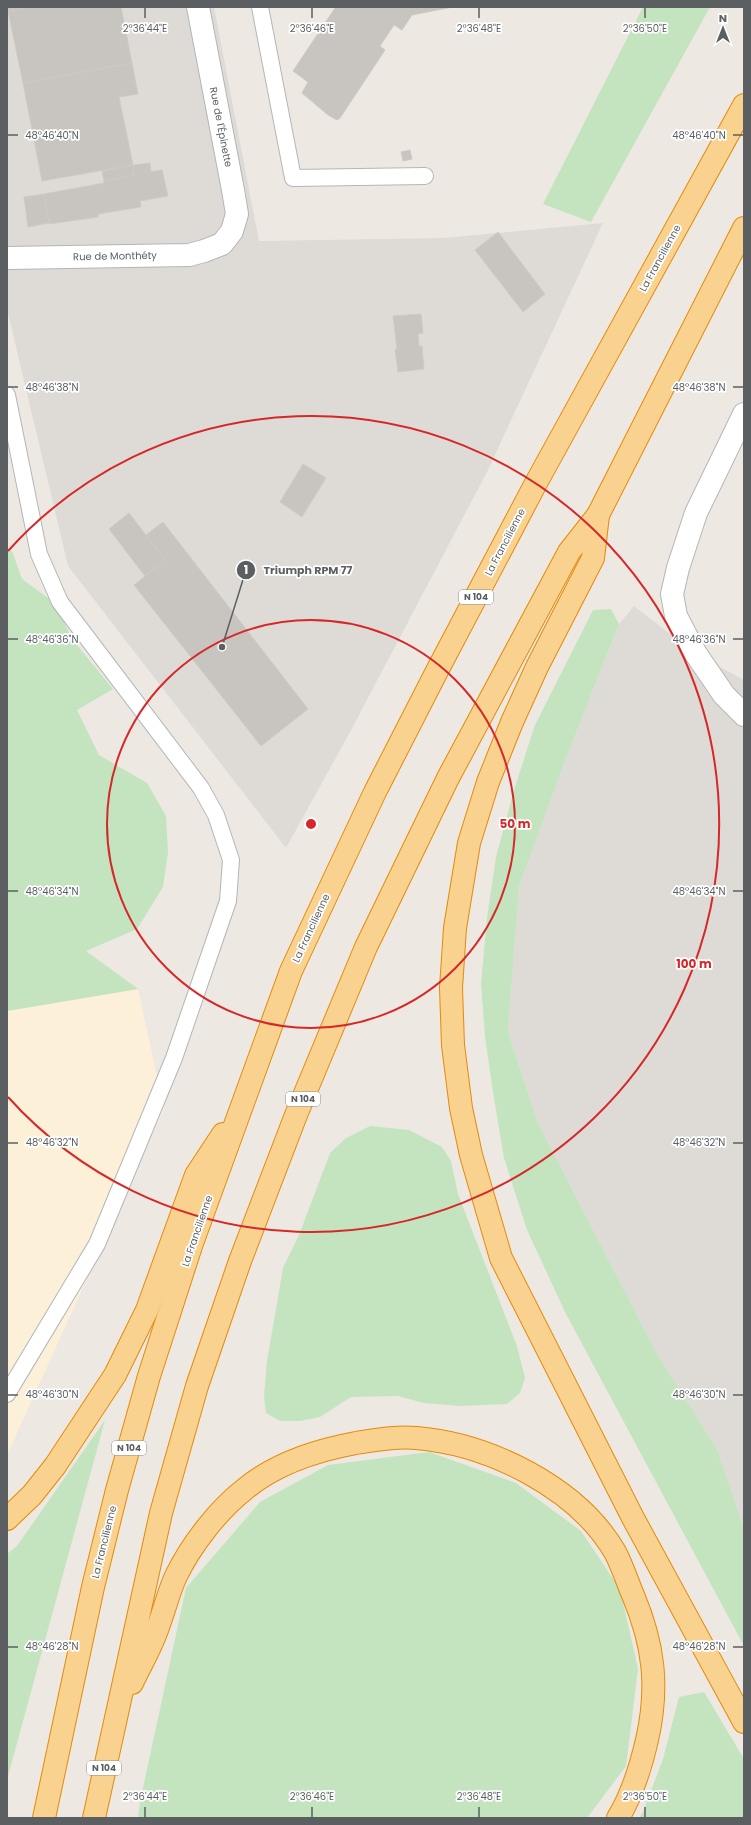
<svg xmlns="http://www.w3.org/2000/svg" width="751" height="1825" font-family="Poppins,sans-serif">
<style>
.commercial{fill:#fcf0d8}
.industrial{fill:#dedbd7}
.green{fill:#c3e4bf}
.building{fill:#c8c4bf;stroke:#d1cac1}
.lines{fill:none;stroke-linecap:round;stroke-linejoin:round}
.lane-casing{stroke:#b3b6b9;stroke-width:18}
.street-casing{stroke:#b3b6b9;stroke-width:24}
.secondary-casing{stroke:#b2b6b9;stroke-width:24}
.highway-casing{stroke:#e58a0a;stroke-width:24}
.lane{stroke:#fff;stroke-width:16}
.street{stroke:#fff;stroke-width:22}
.secondary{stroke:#fff;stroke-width:22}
.highway{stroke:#f8d28e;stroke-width:22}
.ticks{fill:none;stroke:#5b5f62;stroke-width:1.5}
.ring{fill:none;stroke:#d62828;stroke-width:2}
.labels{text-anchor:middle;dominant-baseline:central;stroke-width:3.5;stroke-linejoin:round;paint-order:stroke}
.shield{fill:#fff;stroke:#8c8f91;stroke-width:1}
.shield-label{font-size:9px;font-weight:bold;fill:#5b5f62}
.street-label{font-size:10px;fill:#5b5f62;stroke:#fff}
.ticks-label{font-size:10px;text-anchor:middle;fill:#5b5f62;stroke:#fff;stroke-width:3.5;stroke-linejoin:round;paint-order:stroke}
.centre{fill:#d62828;stroke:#fff;stroke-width:2}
.ring-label{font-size:12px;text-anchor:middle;font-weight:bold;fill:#d62828;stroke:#fff;stroke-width:3.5;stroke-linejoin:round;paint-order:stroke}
.leader{fill:none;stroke:#5b5f62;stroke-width:1.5}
.callout-dot{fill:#5b5f62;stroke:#fff;stroke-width:1.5}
.mark-label{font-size:12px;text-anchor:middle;font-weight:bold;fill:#fff}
.callout-label{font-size:11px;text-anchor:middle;font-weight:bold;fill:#5b5f62;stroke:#fff;stroke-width:3.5;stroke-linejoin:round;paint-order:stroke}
</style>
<rect width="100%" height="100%" fill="#ede9e2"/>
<path class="commercial" d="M 138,989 L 164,1109 L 7,1455 L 7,1011 Z"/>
<g class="industrial">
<path d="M 7,7 L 214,7 L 259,241 L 443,238 L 603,223 L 486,474 L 349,734 L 286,848 L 68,566 L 7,309 Z"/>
<path d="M 634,606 L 696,654 L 744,680 L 744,1529 L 717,1449 L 657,1354 L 537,1121 L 508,1031 L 519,887 L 565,761 L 619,624 Z"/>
</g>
<g class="green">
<path d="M 643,7 L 710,7 L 591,222 L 543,204 Z"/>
<path d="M 7,550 L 12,551 L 22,579 L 55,603 L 72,639 L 113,689 L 77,710 L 99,755 L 147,783 L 166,816 L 168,853 L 163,887 L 137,929 L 86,951 L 138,989 L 7,1011 Z"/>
<path d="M 611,609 L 619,624 L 565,761 L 519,887 L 508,1031 L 537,1121 L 657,1354 L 717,1449 L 744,1529 L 744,1646 L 566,1314 L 527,1230 L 504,1158 L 493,1092 L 485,1037 L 481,984 L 487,918 L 496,857 L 514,790 L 535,725 L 593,610 Z"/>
<path d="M 370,1126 L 409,1130 L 442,1147 L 451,1161 L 458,1194 L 517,1346 L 525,1378 L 520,1393 L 507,1404 L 460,1406 L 424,1403 L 398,1396 L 351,1397 L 320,1417 L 300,1421 L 280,1421 L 266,1413 L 264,1396 L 267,1361 L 283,1268 L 299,1235 L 330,1153 L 346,1138 Z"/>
<path d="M 105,1420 L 7,1780 L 7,1554 L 17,1546 Z"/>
<path d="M 429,1452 L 516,1483 L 581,1531 L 620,1589 L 638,1669 L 626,1766 L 587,1818 L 138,1818 L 140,1802 L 186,1588 L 260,1502 L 328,1465 Z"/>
<path d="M 704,1692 L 744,1759 L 744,1818 L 639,1818 L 643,1812 L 663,1759 L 679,1697 Z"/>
</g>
<g class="building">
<path d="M 8,7 L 29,7 L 8,11 Z"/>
<path d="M 29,7 L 121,7 L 132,63 L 23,83 L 8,11 Z"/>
<path d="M 333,7 L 453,7 L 412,15 L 402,30 L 394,25 L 380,46 L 385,50 L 340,118 L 337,120 L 328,115 L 302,93 L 308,82 L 293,71 L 335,8 Z"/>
<path d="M 132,63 L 138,94 L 119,97 L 133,165 L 42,181 L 23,83 Z"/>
<path d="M 410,150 L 412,159 L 403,161 L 401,152 Z"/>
<path d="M 150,163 L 151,172 L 162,170 L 168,196 L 140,201 L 141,207 L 98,214 L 98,217 L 49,224 L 44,194 L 104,183 L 104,181 L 134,175 L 133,165 Z"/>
<path d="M 133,165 L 134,175 L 104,181 L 102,171 Z"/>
<path d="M 44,194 L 49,223 L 28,227 L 24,197 Z"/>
<path d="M 498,232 L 545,294 L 523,312 L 475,250 Z"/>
<path d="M 421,314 L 423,333 L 418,334 L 419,346 L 422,346 L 424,369 L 398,372 L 395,349 L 397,349 L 393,316 Z"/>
<path d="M 303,464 L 326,478 L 302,517 L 280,502 Z"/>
<path d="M 129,513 L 165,560 L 145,576 L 109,529 Z"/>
<path d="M 163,522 L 308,709 L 261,746 L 134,585 L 165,560 L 146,535 Z"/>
</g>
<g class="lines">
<defs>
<g id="lane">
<path d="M 260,7 L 293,178 L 425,176"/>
<path d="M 7,395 L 39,554 L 60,602 L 201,788 L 216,815 L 231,860 L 228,901 L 174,1058 L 97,1244 L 7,1394"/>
</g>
<path id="street" d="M 744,414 L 696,513 L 678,568 L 672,594 L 676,616 L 696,654 L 724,695 L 744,715"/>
<path id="secondary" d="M 7,258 L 189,255 L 204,251 L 222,244 L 232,231 L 237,214 L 233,190 L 198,7"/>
<g id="highway">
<path d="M 598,515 L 593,558 L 537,667 L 512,722 L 488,782 L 469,843 L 455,928 L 451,988 L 453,1045 L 461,1108 L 471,1155 L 501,1258 L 633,1518 L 744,1722"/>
<path d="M 7,1519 L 32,1495 L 55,1466 L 115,1375 L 147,1310 L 196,1175 L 223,1134"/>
<path d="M 132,1683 C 141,1664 153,1644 159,1624 C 165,1608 169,1591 176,1576 C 191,1545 218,1510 245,1489 C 275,1464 318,1450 356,1443 C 376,1440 396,1436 416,1438 C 489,1444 577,1487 615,1552 C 622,1565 627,1581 633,1595 C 654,1645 659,1687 647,1740 C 641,1766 632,1795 618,1818"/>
<path d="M 44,1818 L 93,1587 L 117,1490 L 149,1376 L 191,1246 L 291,971 L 375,792 L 438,669 L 536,483 L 744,105"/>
<path d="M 94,1818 L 161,1513 L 197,1386 L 240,1261 L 296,1115 L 366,947 L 448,778 L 569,552 L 598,515 L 744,228"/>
</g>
</defs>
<use href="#lane" class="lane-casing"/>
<use href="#street" class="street-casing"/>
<use href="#secondary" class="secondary-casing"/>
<use href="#highway" class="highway-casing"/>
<use href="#lane" class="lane"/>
<use href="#street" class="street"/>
<use href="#secondary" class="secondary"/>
<use href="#highway" class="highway"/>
</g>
<path class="ticks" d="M 145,8 L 145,18M 312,8 L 312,18M 479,8 L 479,18M 645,8 L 645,18M 8,135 L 18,135M 733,135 L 743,135M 8,387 L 18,387M 733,387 L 743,387M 8,639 L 18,639M 733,639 L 743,639M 8,891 L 18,891M 733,891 L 743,891M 8,1143 L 18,1143M 733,1143 L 743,1143M 8,1395 L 18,1395M 733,1395 L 743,1395M 8,1647 L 18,1647M 733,1647 L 743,1647M 145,1807 L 145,1817M 312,1807 L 312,1817M 479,1807 L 479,1817M 645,1807 L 645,1817"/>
<g class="ring">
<circle cx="311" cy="824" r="204"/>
<path d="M8 551A408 408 0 1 1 8 1097"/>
</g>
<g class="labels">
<g class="shield">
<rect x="459" y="590" width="34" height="14" rx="3"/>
<rect x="286" y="1092" width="34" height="14" rx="3"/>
<rect x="112" y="1441" width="34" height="14" rx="3"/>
<rect x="87" y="1761" width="34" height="14" rx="3"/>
</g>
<g class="shield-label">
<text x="476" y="597">N 104</text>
<text x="303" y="1099">N 104</text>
<text x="129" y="1448">N 104</text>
<text x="104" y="1768">N 104</text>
</g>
<g class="street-label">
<text transform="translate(221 127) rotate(79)">Rue de l'Épinette</text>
<text transform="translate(115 256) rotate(-1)">Rue de Monthéty</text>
<text transform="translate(660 258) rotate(-61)">La Francilienne</text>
<text transform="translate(505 542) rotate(-62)">La Francilienne</text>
<text transform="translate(311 928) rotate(-65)">La Francilienne</text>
<text transform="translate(197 1231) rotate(-71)">La Francilienne</text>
<text transform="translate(104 1542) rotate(-76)">La Francilienne</text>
</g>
</g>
<g class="ticks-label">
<text x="145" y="32">2°36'44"E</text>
<text x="312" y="32">2°36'46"E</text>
<text x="479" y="32">2°36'48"E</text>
<text x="645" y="32">2°36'50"E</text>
<text x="52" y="139">48°46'40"N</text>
<text x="699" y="139">48°46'40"N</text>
<text x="52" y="391">48°46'38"N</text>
<text x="699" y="391">48°46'38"N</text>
<text x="52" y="643">48°46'36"N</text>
<text x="699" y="643">48°46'36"N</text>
<text x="52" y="895">48°46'34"N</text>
<text x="699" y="895">48°46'34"N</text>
<text x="52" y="1146">48°46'32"N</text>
<text x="699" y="1146">48°46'32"N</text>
<text x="52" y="1398">48°46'30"N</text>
<text x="699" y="1398">48°46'30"N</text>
<text x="52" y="1650">48°46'28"N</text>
<text x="699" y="1650">48°46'28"N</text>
<text x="145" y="1800">2°36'44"E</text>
<text x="312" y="1800">2°36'46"E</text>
<text x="479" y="1800">2°36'48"E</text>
<text x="645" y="1800">2°36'50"E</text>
</g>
<circle cx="311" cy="824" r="6" class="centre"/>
<g class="ring-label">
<text x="515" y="828">50 m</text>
<text x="694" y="968">100 m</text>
</g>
<path class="leader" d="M222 647L246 570"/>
<g class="callout-dot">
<circle cx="222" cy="647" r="4"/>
<circle cx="246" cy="570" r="10"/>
</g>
<g class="mark-label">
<text x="246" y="574">1</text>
</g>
<g class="callout-label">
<text x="308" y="574">Triumph RPM 77</text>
</g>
<rect width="751" height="1825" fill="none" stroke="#5b5f62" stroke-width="16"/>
<g transform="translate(723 28)" stroke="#ffffff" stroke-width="3" paint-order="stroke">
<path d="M0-3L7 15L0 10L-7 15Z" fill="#5b5f62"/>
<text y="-6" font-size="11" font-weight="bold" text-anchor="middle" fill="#5b5f62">N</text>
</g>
</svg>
